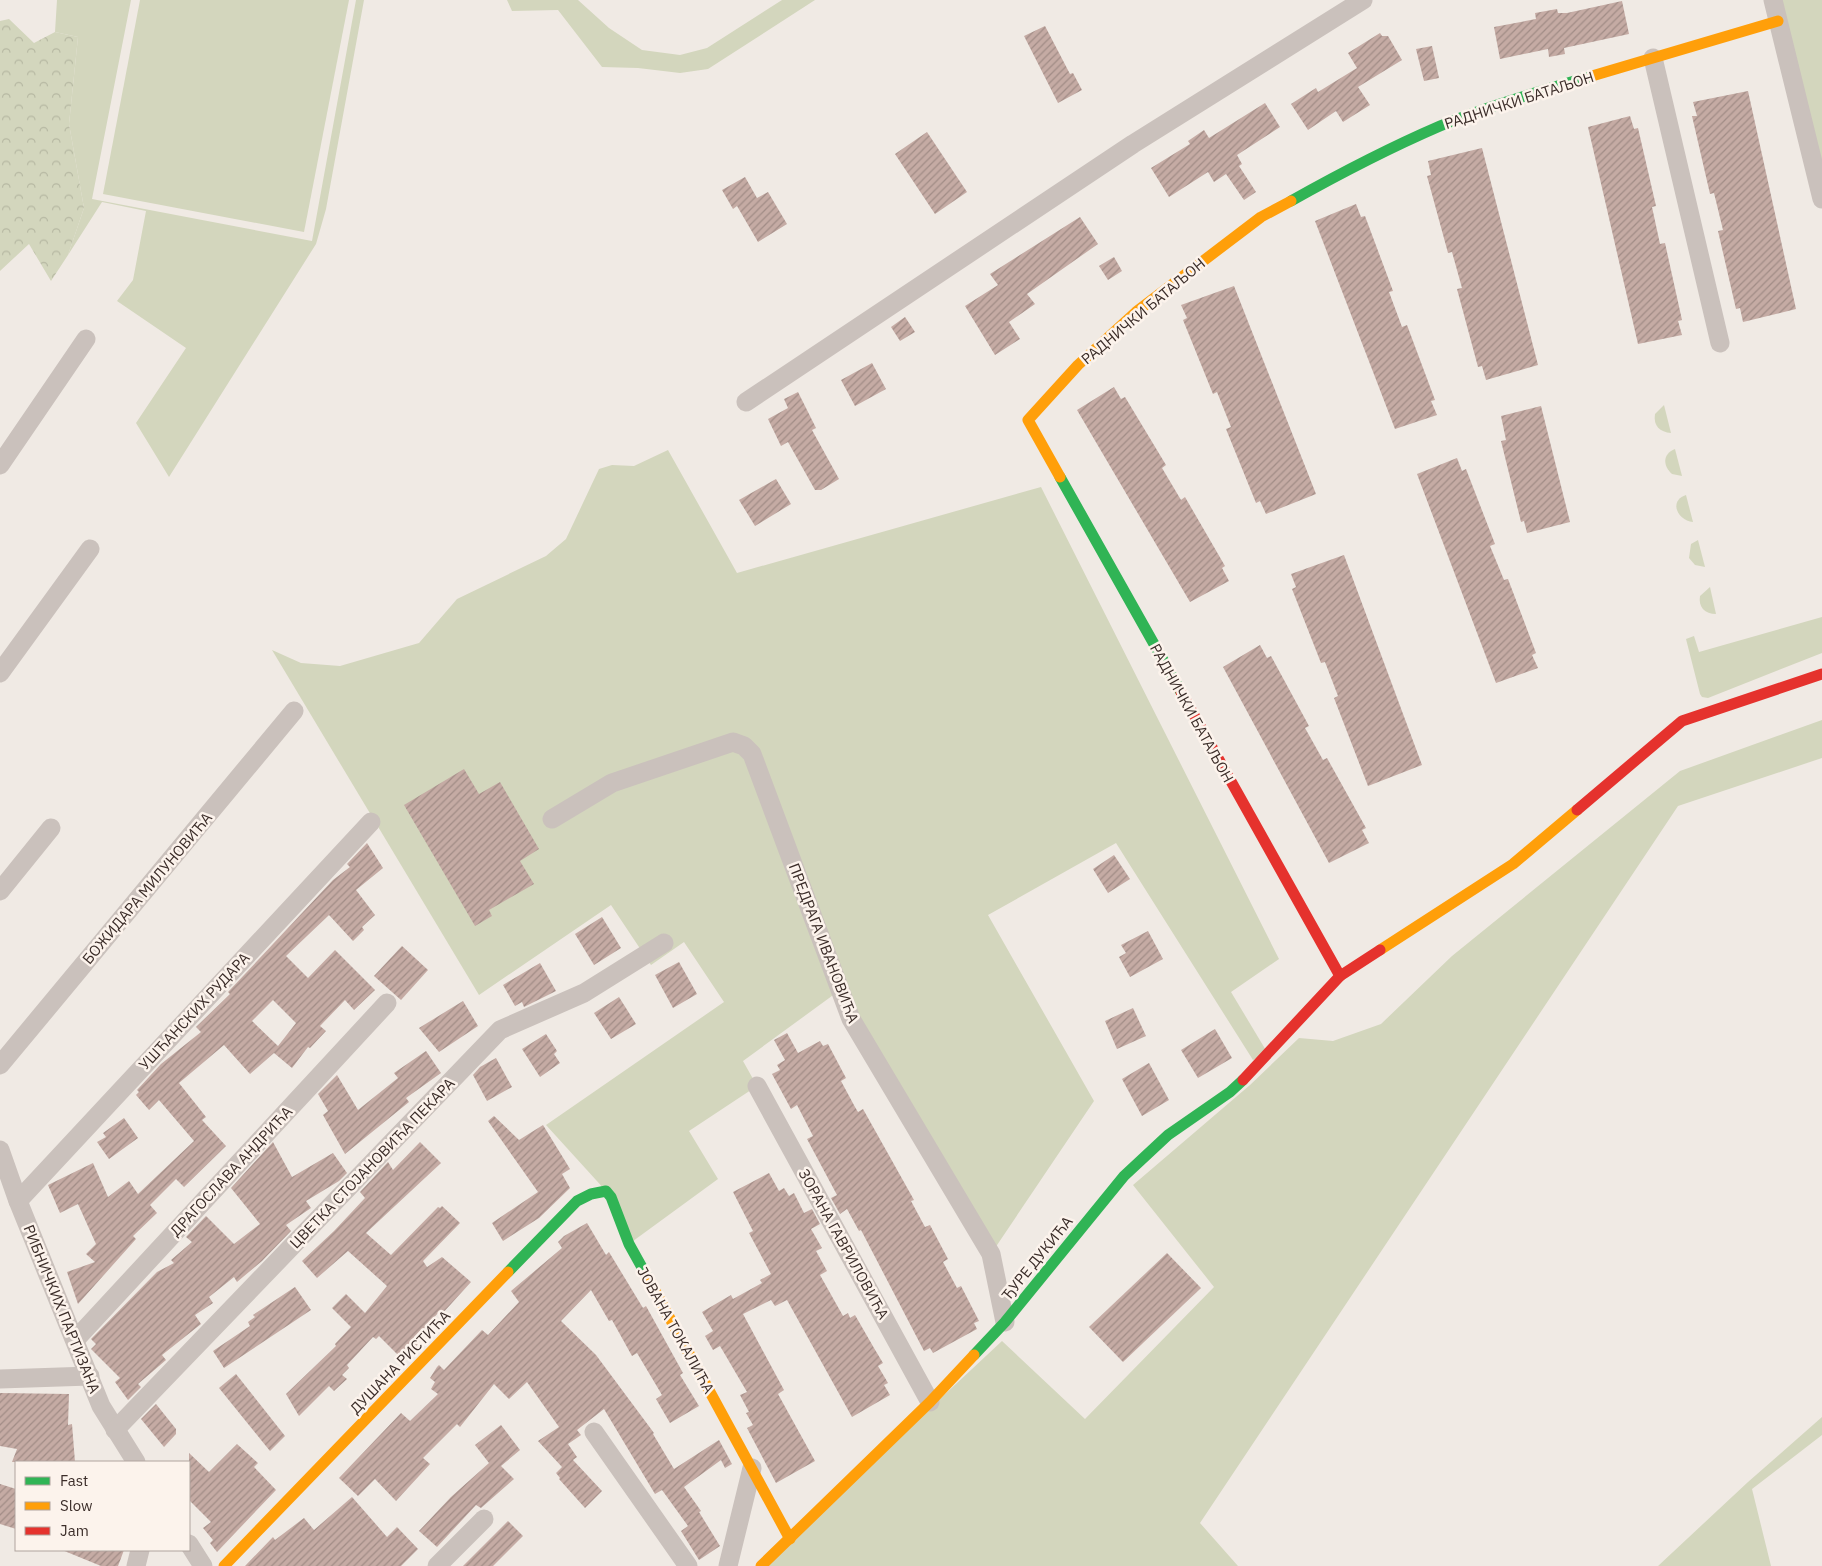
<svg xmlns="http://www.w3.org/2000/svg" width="1822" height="1566" font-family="'IBM Plex Sans',sans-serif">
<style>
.green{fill:#d3d6bd}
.forest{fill:url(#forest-crowns)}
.building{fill:url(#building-hatch);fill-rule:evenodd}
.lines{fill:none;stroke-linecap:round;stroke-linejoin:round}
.street{stroke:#cac1bc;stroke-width:19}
.fast{stroke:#30b455;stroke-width:11}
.slow{stroke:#ff9f0a;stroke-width:11}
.jam{stroke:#e5322d;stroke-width:11}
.labels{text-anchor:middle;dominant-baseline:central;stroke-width:5;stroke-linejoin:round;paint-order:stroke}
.street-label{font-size:15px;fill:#3b2d29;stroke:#fcf3ec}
</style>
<defs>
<pattern id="forest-crowns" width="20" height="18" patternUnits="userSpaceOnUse" patternTransform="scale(1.25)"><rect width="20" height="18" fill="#d3d6bd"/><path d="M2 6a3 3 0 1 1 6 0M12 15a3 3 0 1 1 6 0" fill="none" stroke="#b6b8a2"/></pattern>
<pattern id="building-hatch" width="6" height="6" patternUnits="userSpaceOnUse" patternTransform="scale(1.25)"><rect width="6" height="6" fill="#c5aba4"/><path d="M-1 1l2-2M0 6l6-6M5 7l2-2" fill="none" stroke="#a18c86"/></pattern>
</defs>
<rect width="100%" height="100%" fill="#f0eae4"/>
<g class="green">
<path d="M 57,0 L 131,0 L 92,199 L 312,241 L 356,0 L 364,0 L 326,209 L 316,244 L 169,477 L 136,423 L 186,348 L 117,301 L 133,280 L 146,211 L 102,202 L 68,255 L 84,208 L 69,124 L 78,37 L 55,32 Z"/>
<path d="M 140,0 L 349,0 L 304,232 L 103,194 Z"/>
<path d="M 507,0 L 578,0 L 609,28 L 642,50 L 680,55 L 707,48 L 782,0 L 815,0 L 708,69 L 680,73 L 638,68 L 602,67 L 558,10 L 512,11 Z"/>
<path d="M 1773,0 L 1822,0 L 1822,199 Z"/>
<path d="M 1664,405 L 1671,433 C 1660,432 1653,426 1655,414 Z"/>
<path d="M 1675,449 L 1682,476 L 1672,474 C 1663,466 1662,454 1675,449 Z"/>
<path d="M 668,450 L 737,573 L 1041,487 L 1279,959 L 1231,992 L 1267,1052 L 1253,1060 L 1116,843 L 988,915 L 1094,1101 L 991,1254 L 836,993 L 743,1061 L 757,1086 L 689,1131 L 718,1179 L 629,1244 L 606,1191 L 546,1125 L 724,1002 L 684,942 L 651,965 L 611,905 L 479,995 L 272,650 L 301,663 L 340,666 L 419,643 L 457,599 L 546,556 L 566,539 L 599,469 L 612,465 L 634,466 Z"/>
<path d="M 1686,495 L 1693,522 C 1678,521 1668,501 1686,495 Z"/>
<path d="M 1698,540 L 1705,567 L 1695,565 L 1689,558 L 1691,544 Z"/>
<path d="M 1710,587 L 1716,614 C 1705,614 1698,607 1700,596 Z"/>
<path d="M 1822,617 L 1822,653 L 1708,698 L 1702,697 L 1700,694 L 1686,639 L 1694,636 L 1699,652 Z"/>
<path d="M 1822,720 L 1822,758 L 1678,806 L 1200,1523 L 1238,1566 L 761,1566 L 1002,1341 L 1085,1419 L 1214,1287 L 1133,1185 L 1250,1085 L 1299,1038 L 1333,1041 L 1381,1024 L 1452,956 L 1680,771 Z"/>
<path d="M 1822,1417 L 1822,1435 L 1752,1489 L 1771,1566 L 1658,1566 L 1748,1482 Z"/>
</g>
<path class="forest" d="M 9,19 L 34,43 L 55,32 L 78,37 L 69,124 L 84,208 L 68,255 L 51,281 L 29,244 L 0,271 L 0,21 Z"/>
<g class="building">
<path d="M 1622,1 L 1629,34 L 1564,48 L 1565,54 L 1549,57 L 1548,49 L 1500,59 L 1494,27 L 1536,19 L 1535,13 L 1557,9 L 1558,13 L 1567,13 Z"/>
<path d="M 1045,26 L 1070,74 L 1073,73 L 1082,90 L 1058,103 L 1024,36 Z"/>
<path d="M 1380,33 L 1382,36 L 1388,36 L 1402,60 L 1358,87 L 1370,105 L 1343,122 L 1336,111 L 1308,130 L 1291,104 L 1316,88 L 1318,92 L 1357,68 L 1348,53 Z"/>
<path d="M 1432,46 L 1439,78 L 1424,81 L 1416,49 Z"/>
<path d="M 1748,91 L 1796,309 L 1743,322 L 1740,308 L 1736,309 L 1718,231 L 1723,230 L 1714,193 L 1710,194 L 1692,116 L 1697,116 L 1693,102 Z"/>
<path d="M 1265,103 L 1280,127 L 1237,155 L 1242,164 L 1239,166 L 1256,192 L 1244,200 L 1226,174 L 1214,182 L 1208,172 L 1169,197 L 1151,168 L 1190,144 L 1188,141 L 1204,130 L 1209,138 Z"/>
<path d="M 1630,116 L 1634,129 L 1638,128 L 1656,206 L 1652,207 L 1660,244 L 1665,243 L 1682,320 L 1678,321 L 1682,335 L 1638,344 L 1588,127 Z"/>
<path d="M 927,132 L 967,192 L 935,214 L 895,154 Z"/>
<path d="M 1482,148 L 1538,365 L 1486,380 L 1482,366 L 1478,367 L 1457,289 L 1462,288 L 1452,252 L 1448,253 L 1427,176 L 1431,175 L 1428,161 Z"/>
<path d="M 745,177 L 757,198 L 768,192 L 787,224 L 758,242 L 737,206 L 733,209 L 722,190 Z"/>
<path d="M 1356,204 L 1361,217 L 1365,216 L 1393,291 L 1389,292 L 1402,327 L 1407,325 L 1435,400 L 1431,401 L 1437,415 L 1395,429 L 1315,221 Z"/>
<path d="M 1080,217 L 1098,244 L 1027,294 L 1035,304 L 1009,322 L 1020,339 L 995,355 L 965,306 L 998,285 L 990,274 Z"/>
<path d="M 1114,257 L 1122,271 L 1108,280 L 1099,266 Z"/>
<path d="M 1234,286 L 1316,494 L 1266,514 L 1260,501 L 1256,503 L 1226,429 L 1231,427 L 1217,392 L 1213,394 L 1183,320 L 1187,318 L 1181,305 Z"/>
<path d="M 905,317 L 915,332 L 900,341 L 891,327 Z"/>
<path d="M 872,363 L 886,389 L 855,406 L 841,380 Z"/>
<path d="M 1114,387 L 1121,399 L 1125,397 L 1166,465 L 1162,468 L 1181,500 L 1185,497 L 1225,566 L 1222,568 L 1229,581 L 1190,602 L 1077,410 Z"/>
<path d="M 798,392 L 816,428 L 812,430 L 839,479 L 821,490 L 815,490 L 788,442 L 781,446 L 768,419 L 788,408 L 784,399 Z"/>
<path d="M 1541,406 L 1570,522 L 1527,533 L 1524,521 L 1521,522 L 1501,441 L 1506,440 L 1501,416 Z"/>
<path d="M 1457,458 L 1462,471 L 1466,469 L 1495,544 L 1490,546 L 1504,580 L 1508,579 L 1536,653 L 1532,655 L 1538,668 L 1496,683 L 1417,474 Z"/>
<path d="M 776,479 L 791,504 L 755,526 L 739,500 Z"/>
<path d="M 1344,555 L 1422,765 L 1368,786 L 1334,698 L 1338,696 L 1325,662 L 1321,663 L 1292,589 L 1296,587 L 1291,574 Z"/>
<path d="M 1260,645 L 1267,658 L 1271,656 L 1309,726 L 1305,728 L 1323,760 L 1327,758 L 1366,828 L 1362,830 L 1369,843 L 1329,863 L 1223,667 Z"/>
<path d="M 464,769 L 479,794 L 500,782 L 539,849 L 520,861 L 534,884 L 489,910 L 492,916 L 475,926 L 404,805 Z"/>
<path d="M 367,843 L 383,868 L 356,890 L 375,915 L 362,927 L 364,930 L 353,941 L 329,915 L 286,956 L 308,978 L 335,950 L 375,990 L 354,1010 L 345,1000 L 320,1026 L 326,1031 L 310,1048 L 308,1047 L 292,1068 L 274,1053 L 250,1074 L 224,1045 L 179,1083 L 206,1117 L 202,1120 L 226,1146 L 184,1187 L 176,1179 L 150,1205 L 157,1213 L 133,1236 L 136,1239 L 78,1304 L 67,1272 L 95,1262 L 86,1254 L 96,1244 L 78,1204 L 60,1213 L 48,1185 L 93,1163 L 108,1197 L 129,1181 L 138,1194 L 194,1141 L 159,1100 L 149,1110 L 136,1095 L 139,1092 L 137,1090 L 161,1064 L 201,1032 L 196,1027 L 230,994 L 228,992 L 333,880 L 350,867 L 347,864 ZM 273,1000 L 296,1023 L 278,1046 L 252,1021 Z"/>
<path d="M 1114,855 L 1130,879 L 1108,893 L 1093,869 Z"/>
<path d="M 602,917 L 621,948 L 594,965 L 575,934 Z"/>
<path d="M 1148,931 L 1163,959 L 1130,977 L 1119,957 L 1126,953 L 1121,945 Z"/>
<path d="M 402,946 L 428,970 L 401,1000 L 374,976 Z"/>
<path d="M 679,962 L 697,994 L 673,1008 L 655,975 Z"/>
<path d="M 540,963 L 556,991 L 524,1007 L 522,1002 L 515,1006 L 503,985 Z"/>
<path d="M 619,997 L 636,1024 L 611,1039 L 594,1013 Z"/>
<path d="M 463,1001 L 478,1026 L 439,1052 L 419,1028 Z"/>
<path d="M 1133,1008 L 1146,1036 L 1117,1049 L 1105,1021 Z"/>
<path d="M 1215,1029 L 1232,1058 L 1198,1078 L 1181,1050 Z"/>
<path d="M 787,1033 L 798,1053 L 820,1041 L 823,1046 L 828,1044 L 846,1078 L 841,1081 L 855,1107 L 858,1112 L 863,1109 L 914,1200 L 911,1201 L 925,1227 L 930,1225 L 948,1259 L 943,1262 L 957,1288 L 961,1286 L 979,1321 L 974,1323 L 977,1329 L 933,1353 L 930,1348 L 924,1351 L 861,1230 L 859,1231 L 847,1209 L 840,1214 L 831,1198 L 837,1195 L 807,1139 L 813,1136 L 797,1105 L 791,1109 L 772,1074 L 780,1070 L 777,1065 L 785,1060 L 774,1040 Z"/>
<path d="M 546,1034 L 557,1051 L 554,1054 L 560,1063 L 540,1077 L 522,1049 Z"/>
<path d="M 426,1051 L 441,1073 L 406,1098 L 409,1102 L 345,1154 L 323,1115 L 328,1111 L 318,1094 L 337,1075 L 358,1110 L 398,1078 L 394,1073 Z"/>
<path d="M 496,1058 L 512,1087 L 487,1101 L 473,1075 L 480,1067 Z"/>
<path d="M 1149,1063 L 1169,1100 L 1142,1116 L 1122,1079 Z"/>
<path d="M 494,1116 L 519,1140 L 543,1125 L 570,1169 L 562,1174 L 570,1188 L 539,1218 L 503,1241 L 492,1223 L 538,1192 L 488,1121 Z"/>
<path d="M 124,1118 L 138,1138 L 109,1159 L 97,1142 L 106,1137 L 103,1133 Z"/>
<path d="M 273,1142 L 292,1177 L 333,1153 L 347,1173 L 339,1181 L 306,1201 L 311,1208 L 286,1225 L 291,1231 L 262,1261 L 237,1282 L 234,1277 L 209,1297 L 213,1303 L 195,1315 L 201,1324 L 162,1355 L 166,1360 L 138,1384 L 141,1387 L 128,1400 L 115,1382 L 120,1378 L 91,1349 L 96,1344 L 91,1339 L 157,1272 L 174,1263 L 171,1260 L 192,1242 L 186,1237 L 206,1216 L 234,1244 L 260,1224 L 231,1188 Z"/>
<path d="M 420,1142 L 441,1163 L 366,1233 L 391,1255 L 438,1207 L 440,1208 L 442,1206 L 460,1223 L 423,1261 L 427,1267 L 442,1257 L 471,1282 L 441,1315 L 438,1313 L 414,1340 L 418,1344 L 403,1360 L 379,1336 L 376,1339 L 373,1337 L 347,1365 L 349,1368 L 342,1375 L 347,1379 L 334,1391 L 329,1386 L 299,1416 L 286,1394 L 336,1346 L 335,1344 L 351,1327 L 332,1308 L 346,1294 L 365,1313 L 387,1286 L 348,1251 L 317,1278 L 302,1261 L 334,1231 L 365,1198 L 360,1192 L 388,1162 L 393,1170 Z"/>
<path d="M 769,1173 L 779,1191 L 784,1188 L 789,1196 L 794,1193 L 804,1213 L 812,1209 L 820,1224 L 811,1229 L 822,1248 L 816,1251 L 827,1271 L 820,1275 L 843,1316 L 848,1313 L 850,1318 L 855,1315 L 874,1348 L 883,1363 L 878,1366 L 888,1383 L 884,1385 L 890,1395 L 852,1417 L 787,1300 L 775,1306 L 771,1300 L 743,1314 L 784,1390 L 778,1394 L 815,1461 L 776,1483 L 747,1428 L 753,1425 L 746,1413 L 749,1412 L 740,1395 L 747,1392 L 720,1346 L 713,1350 L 705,1336 L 713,1331 L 702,1312 L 731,1295 L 733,1299 L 762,1283 L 760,1280 L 771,1274 L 749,1233 L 753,1231 L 733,1192 Z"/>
<path d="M 587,1223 L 606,1255 L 609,1252 L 643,1308 L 646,1306 L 683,1373 L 680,1375 L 699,1406 L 670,1423 L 656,1399 L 662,1395 L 637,1353 L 632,1356 L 612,1320 L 609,1321 L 591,1290 L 561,1321 L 596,1355 L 654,1433 L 653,1434 L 674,1469 L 719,1440 L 732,1464 L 725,1468 L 721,1460 L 684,1487 L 701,1511 L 699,1512 L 720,1546 L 699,1560 L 681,1531 L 688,1526 L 662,1490 L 655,1494 L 604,1409 L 577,1430 L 581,1435 L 568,1444 L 577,1457 L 573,1460 L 602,1491 L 585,1508 L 559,1479 L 560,1478 L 556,1473 L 562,1467 L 538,1441 L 559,1427 L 527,1382 L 509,1399 L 494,1384 L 460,1427 L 457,1424 L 423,1458 L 430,1464 L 396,1501 L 375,1479 L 358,1496 L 339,1478 L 401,1413 L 410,1421 L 438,1394 L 431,1389 L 435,1382 L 430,1378 L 437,1367 L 439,1365 L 444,1370 L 482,1330 L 488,1335 L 519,1302 L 511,1291 L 562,1248 L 558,1242 L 564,1236 Z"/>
<path d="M 1167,1253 L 1201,1288 L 1123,1362 L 1089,1327 Z"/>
<path d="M 295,1287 L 311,1310 L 224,1368 L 213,1351 L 250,1326 L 248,1322 L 255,1317 L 253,1315 Z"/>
<path d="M 236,1374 L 285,1436 L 270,1451 L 219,1388 Z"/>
<path d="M 0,1393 L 69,1394 L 68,1425 L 72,1424 L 75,1462 L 12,1462 L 17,1449 L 0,1446 Z"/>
<path d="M 156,1404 L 176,1429 L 176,1434 L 164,1447 L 141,1419 Z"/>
<path d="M 501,1425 L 520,1450 L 501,1466 L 514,1479 L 481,1508 L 476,1505 L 437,1547 L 419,1531 L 451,1497 L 489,1463 L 475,1445 Z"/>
<path d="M 237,1444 L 258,1463 L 254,1467 L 276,1490 L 217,1552 L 210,1543 L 213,1540 L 203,1528 L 211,1522 L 189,1500 L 189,1453 L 209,1472 Z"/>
<path d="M 0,1484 L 16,1489 L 16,1529 L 0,1524 Z"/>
<path d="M 352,1497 L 387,1537 L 397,1527 L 418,1549 L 401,1566 L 245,1566 L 273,1537 L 275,1540 L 304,1518 L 314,1530 Z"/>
<path d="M 508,1521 L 523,1536 L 493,1566 L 463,1566 Z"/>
<path d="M 62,1550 L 124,1550 L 118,1566 L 101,1566 Z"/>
</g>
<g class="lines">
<g class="street">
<path d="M 1773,0 L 1822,199"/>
<path d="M 1653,58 L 1720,343"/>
<path d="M 746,402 L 1133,144 L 1363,0"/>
<path d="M 0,465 L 86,339"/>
<path d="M 0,673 L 90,549"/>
<path d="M 552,819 L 612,783 L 733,742 L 744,746 L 752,754 L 851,1019 L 991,1254 L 1005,1322"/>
<path d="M 0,891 L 51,828"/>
<path d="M 0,1065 L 294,711"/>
<path d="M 757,1086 L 930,1402"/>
<path d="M 0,1150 L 18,1201 L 101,1406 L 136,1462"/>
<path d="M 18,1201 L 371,822"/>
<path d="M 76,1339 L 387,1003"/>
<path d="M 0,1379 L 90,1376"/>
<path d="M 115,1430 L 500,1030 L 584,993 L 664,943"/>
<path d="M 594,1432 L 688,1566"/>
<path d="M 189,1544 L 203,1566"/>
<path d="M 136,1566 L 140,1550"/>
<path d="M 437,1566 L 484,1519"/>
<path d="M 728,1566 L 752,1468"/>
</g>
<g class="fast">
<path d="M 1291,201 C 1339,174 1389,148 1440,126 C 1489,106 1541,91 1592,76"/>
<path d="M 1060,477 L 1181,692"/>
<path d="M 508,1272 L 577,1201 L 591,1194 L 606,1191 L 611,1197 L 629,1244 L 649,1280"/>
<path d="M 974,1355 L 1005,1322 L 1124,1176 L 1168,1135 L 1230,1092 L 1243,1080"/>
</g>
<g class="slow">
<path d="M 1592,76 L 1778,21"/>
<path d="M 1060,477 L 1028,420 L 1078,365 L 1136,312 L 1261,217 L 1291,201"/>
<path d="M 1380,950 L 1513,864 L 1577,810"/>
<path d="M 649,1280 L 790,1539"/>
<path d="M 224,1566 L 508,1272"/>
<path d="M 761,1566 L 930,1402 L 974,1355"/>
</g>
<g class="jam">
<path d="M 1181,692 L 1340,976"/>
<path d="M 1577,810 L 1682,721 L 1822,674"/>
<path d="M 1243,1080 L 1340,976 L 1380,950"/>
</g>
</g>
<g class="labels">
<g class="street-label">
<text transform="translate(1519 100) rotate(-18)">РАДНИЧКИ БАТАЉОН</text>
<text transform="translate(1143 311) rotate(-40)">РАДНИЧКИ БАТАЉОН</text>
<text transform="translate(1192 713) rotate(61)">РАДНИЧКИ БАТАЉОН</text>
<text transform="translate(147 888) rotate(-50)">БОЖИДАРА МИЛУНОВИЋА</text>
<text transform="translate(824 943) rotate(69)">ПРЕДРАГА ИВАНОВИЋА</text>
<text transform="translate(194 1011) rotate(-47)">УШЋАНСКИХ РУДАРА</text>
<text transform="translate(372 1163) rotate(-46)">ЦВЕТКА СТОЈАНОВИЋА ПЕКАРА</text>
<text transform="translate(231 1171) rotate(-47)">ДРАГОСЛАВА АНДРИЋА</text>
<text transform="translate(844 1244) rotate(61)">ЗОРАНА ГАВРИЛОВИЋА</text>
<text transform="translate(1037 1258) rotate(-51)">ЂУРЕ ДУКИЋА</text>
<text transform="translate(62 1309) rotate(68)">РИБНИЧКИХ ПАРТИЗАНА</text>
<text transform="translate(676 1330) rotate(61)">ЈОВАНА ТОКАЛИЋА</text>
<text transform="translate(400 1362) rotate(-46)">ДУШАНА РИСТИЋА</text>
</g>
</g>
<rect x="15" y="1461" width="175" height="90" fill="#fcf3ec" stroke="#afa49e"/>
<rect x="25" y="1477" width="25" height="8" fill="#30b455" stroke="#afa49e"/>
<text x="60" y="1486" font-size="15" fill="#3b2d29">Fast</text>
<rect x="25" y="1502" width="25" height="8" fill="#ff9f0a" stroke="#afa49e"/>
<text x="60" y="1511" font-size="15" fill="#3b2d29">Slow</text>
<rect x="25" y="1527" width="25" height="8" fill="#e5322d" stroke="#afa49e"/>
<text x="60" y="1536" font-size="15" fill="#3b2d29">Jam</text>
</svg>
